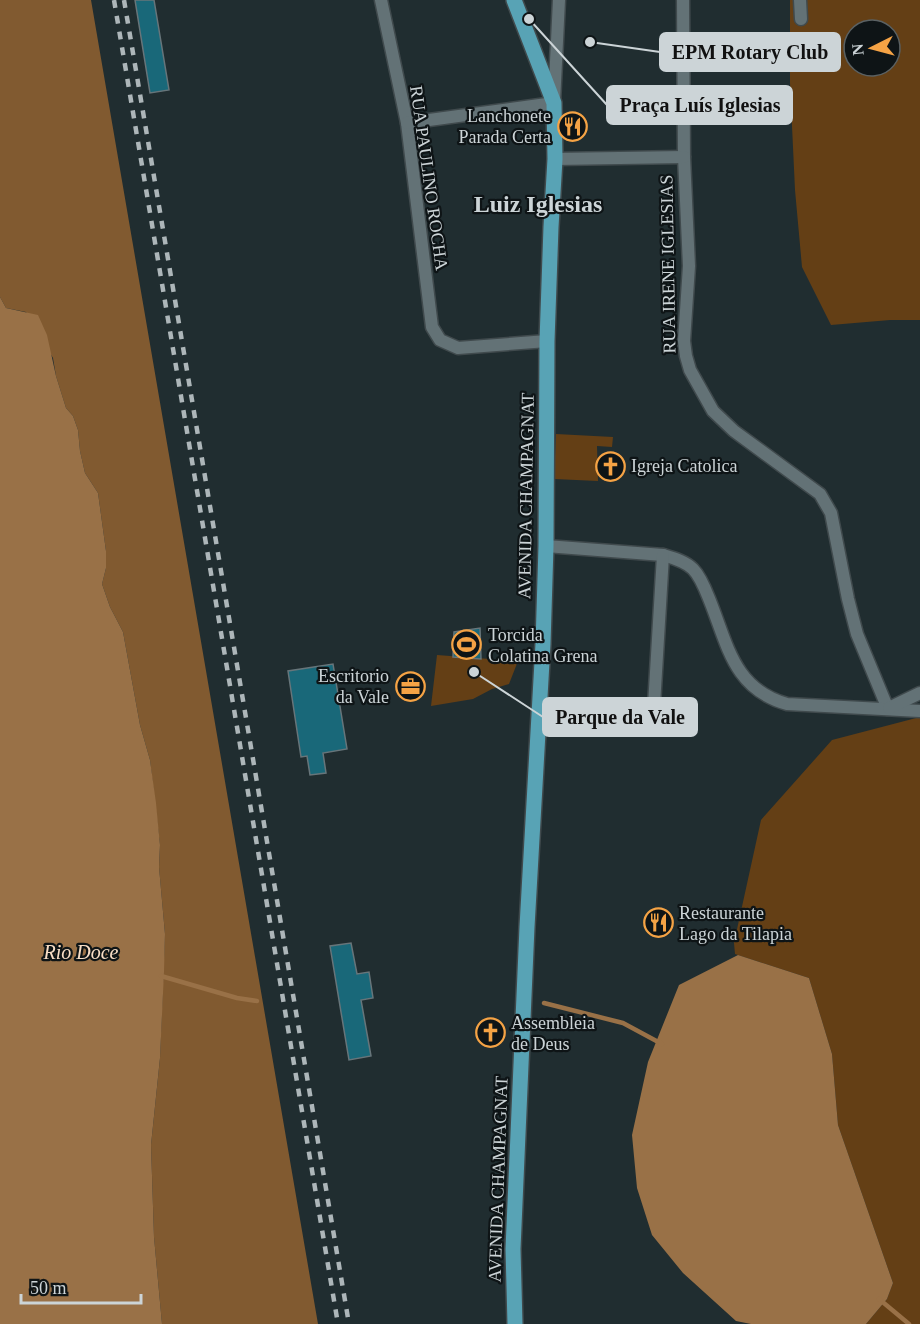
<svg xmlns="http://www.w3.org/2000/svg" width="920" height="1324" font-family="'Times New Roman',serif">
<style>
.green{fill:#643f15;fill-rule:evenodd}
.forest{fill:#815a30}
.water{fill:#997147}
.lines{fill:none;stroke-linecap:round;stroke-linejoin:round}
.stream{stroke:#997147;stroke-width:4.5}
.building{fill:#196879;stroke:#67757a;stroke-width:1.5}
.street-casing{stroke:#404a4d;stroke-width:15}
.primary-casing{stroke:#404a4d;stroke-width:18}
.street{stroke:#637276;stroke-width:12}
.primary{stroke:#58a3b5;stroke-width:15}
.rail{stroke:#adb6b9;stroke-width:4.5;stroke-dasharray:8 8;stroke-linecap:butt}
.labels{text-anchor:middle;dominant-baseline:central;stroke-width:4.5;stroke-linejoin:round;paint-order:stroke}
.poi-label{font-size:18px;fill:#ccd4d7;stroke:#0e1416;text-anchor:start}
.street-label{font-size:18px;fill:#ccd4d7;stroke:#0e1416}
.water-label{font-size:20px;font-style:italic;fill:#f8dec6;stroke:#0e1416}
.district-label{font-size:24px;font-weight:bold;fill:#ccd4d7;stroke:#0e1416}
.leader{fill:none;stroke:#ccd4d7;stroke-width:2}
.callout-dot{fill:#ccd4d7;stroke:#0e1416;stroke-width:2}
.callout{fill:#ccd4d7;stroke:#ccd4d7;stroke-width:2}
.callout-label{font-size:20px;text-anchor:middle;font-weight:bold;fill:#111}
</style>
<rect width="100%" height="100%" fill="#202d30"/>
<g class="green">
<path d="M 790,0 L 920,0 L 920,320 L 890,320 L 831,325 L 802,267 L 795,190 L 790,83 ZM 854,30 L 890,30 L 890,66 L 854,66 Z"/>
<path d="M 556,434 L 613,437 L 612,447 L 597,446 L 598,481 L 554,479 Z"/>
<path d="M 437,655 L 518,661 L 509,684 L 492,689 L 473,699 L 431,706 Z"/>
<path d="M 920,717 L 920,1324 L 866,1324 L 887,1299 L 893,1283 L 838,1125 L 832,1054 L 809,978 L 735,954 L 734,943 L 761,820 L 832,740 Z"/>
</g>
<path class="forest" d="M 0,0 L 91,0 L 318,1324 L 162,1324 L 154,1237 L 151,1145 L 160,1058 L 165,934 L 159,867 L 160,845 L 150,760 L 140,725 L 123,632 L 110,607 L 102,584 L 106,568 L 106,551 L 98,493 L 85,473 L 80,451 L 78,430 L 73,416 L 66,408 L 56,376 L 53,358 L 26,312 L 6,308 L 0,297 Z"/>
<g class="water">
<path d="M 0,297 L 6,308 L 38,315 L 47,335 L 56,376 L 66,408 L 73,416 L 78,430 L 80,451 L 85,473 L 98,493 L 106,551 L 106,568 L 102,584 L 110,607 L 123,632 L 140,725 L 150,760 L 156,803 L 160,845 L 159,867 L 165,934 L 164,972 L 160,1058 L 151,1145 L 154,1237 L 162,1324 L 0,1324 Z"/>
<path d="M 738,955 L 809,978 L 832,1054 L 838,1125 L 893,1283 L 887,1299 L 866,1324 L 751,1324 L 736,1321 L 683,1273 L 652,1235 L 637,1188 L 632,1135 L 648,1062 L 679,985 Z"/>
</g>
<g class="lines">
<g class="stream">
<path d="M 161,976 L 237,998 L 257,1001"/>
<path d="M 544,1003 L 623,1023 L 662,1044"/>
<path d="M 879,1299 L 909,1324"/>
</g>
</g>
<g class="building">
<path d="M 135,0 L 154,0 L 169,90 L 150,93 Z"/>
<path d="M 480,628 L 481,659 L 453,657 L 454,632 Z"/>
<path d="M 333,664 L 347,749 L 323,753 L 326,773 L 310,775 L 307,756 L 301,757 L 288,671 Z"/>
<path d="M 351,943 L 357,974 L 369,972 L 373,998 L 361,1000 L 371,1056 L 349,1060 L 330,946 Z"/>
</g>
<g class="lines">
<defs>
<g id="street">
<path d="M 381,0 L 407,123 L 432,327 L 440,340 L 458,348 L 547,341"/>
<path d="M 683,0 L 684,157 L 689,266 L 684,341 L 686,356 L 690,370 L 713,411 L 734,431 L 820,494 L 831,513 L 848,599 L 857,634 L 888,709"/>
<path d="M 800,0 L 801,19"/>
<path d="M 407,123 L 554,103 L 559,0"/>
<path d="M 555,159 L 684,157"/>
<path d="M 546,546 L 663,555 C 673,558 685,561 693,569 C 701,577 706,591 710,601 C 728,646 734,689 787,704 L 920,711"/>
<path d="M 889,708 L 920,693"/>
<path d="M 653,722 L 663,555"/>
</g>
<path id="primary" d="M 514,0 L 554,103 L 555,159 L 551,227 L 547,341 L 546,546 L 543,644 L 527,927 L 513,1249 L 515,1324"/>
</defs>
<use href="#street" class="street-casing"/>
<use href="#primary" class="primary-casing"/>
<use href="#street" class="street"/>
<use href="#primary" class="primary"/>
<g class="rail">
<path d="M 114,0 L 338,1324"/>
<path d="M 124,0 L 349,1324"/>
</g>
</g>
<defs>
<symbol id="restaurant-ring" viewBox="-11 -11 22 22"><circle r="9.5" fill="#0e1416" stroke="#f5a345" stroke-width="1.5"/><path d="M-5-6h1v4h1v-4h1v4h1v-4h1v5L-1.5 .5V6h-2V.5L-5-1ZM5-6V6H3V1.5H1.5Q1.5-4 5-6Z" fill="#f5a345"/></symbol>
<symbol id="church-ring" viewBox="-11 -11 22 22"><circle r="9.5" fill="#0e1416" stroke="#f5a345" stroke-width="1.5"/><path d="M-1.2-6h2.4v3.5h3.3v2.4h-3.3V6h-2.4V-.1h-3.3v-2.4h3.3Z" fill="#f5a345"/></symbol>
<symbol id="stadium-ring" viewBox="-11 -11 22 22"><circle r="9.5" fill="#0e1416" stroke="#f5a345" stroke-width="1.5"/><path d="M0-5a6.5 5 0 1 0 0 10a6.5 5 0 1 0 0-10ZM-3.5-1.8h7v3.6h-7Z" fill="#f5a345"/></symbol>
<symbol id="office-ring" viewBox="-11 -11 22 22"><circle r="9.5" fill="#0e1416" stroke="#f5a345" stroke-width="1.5"/><path d="M-6-3h4V-5.5h4V-3h4V5H-6ZM-1-4.5V-3h2v-1.5ZM-6 0V1H6V0Z" fill="#f5a345"/></symbol>
</defs>
<g fill-rule="evenodd">
<use href="#restaurant-ring" x="556" y="110" width="33" height="33"/>
<use href="#church-ring" x="594" y="450" width="33" height="33"/>
<use href="#stadium-ring" x="450" y="628" width="33" height="33"/>
<use href="#office-ring" x="394" y="670" width="33" height="33"/>
<use href="#restaurant-ring" x="642" y="906" width="33" height="33"/>
<use href="#church-ring" x="474" y="1016" width="33" height="33"/>
</g>
<g class="labels">
<g class="poi-label">
<text x="551" y="116" text-anchor="end">Lanchonete<tspan x="551" dy="21">Parada Certa</tspan></text>
<text x="631" y="466">Igreja Catolica</text>
<text x="488" y="635">Torcida<tspan x="488" dy="21">Colatina Grena</tspan></text>
<text x="389" y="676" text-anchor="end">Escritorio<tspan x="389" dy="21">da Vale</tspan></text>
<text x="679" y="913">Restaurante<tspan x="679" dy="21">Lago da Tilapia</tspan></text>
<text x="511" y="1023">Assembleia<tspan x="511" dy="21">de Deus</tspan></text>
</g>
<g class="street-label">
<text transform="translate(429 178) rotate(82)">RUA PAULINO ROCHA</text>
<text transform="translate(668 264) rotate(-91)">RUA IRENE IGLESIAS</text>
<text transform="translate(526 496) rotate(-89)">AVENIDA CHAMPAGNAT</text>
<text transform="translate(498 1179) rotate(-88)">AVENIDA CHAMPAGNAT</text>
</g>
<g class="water-label">
<text x="81" y="952">Rio Doce</text>
</g>
<g class="district-label">
<text x="538" y="204">Luiz Iglesias</text>
</g>
</g>
<path class="leader" d="M590 42L660 52M529 19L607 105M474 672L543 717"/>
<g class="callout-dot">
<circle cx="590" cy="42" r="6"/>
<circle cx="529" cy="19" r="6"/>
<circle cx="474" cy="672" r="6"/>
</g>
<g class="callout">
<rect x="660" y="33" width="180" height="38" rx="6"/>
<rect x="607" y="86" width="185" height="38" rx="6"/>
<rect x="543" y="698" width="154" height="38" rx="6"/>
</g>
<g class="callout-label">
<text x="750" y="59">EPM Rotary Club</text>
<text x="700" y="112">Praça Luís Iglesias</text>
<text x="620" y="724">Parque da Vale</text>
</g>
<g transform="translate(872 48) rotate(264)"><circle r="28" fill="#0e1416" stroke="#5a6163" stroke-width="1.5"/>
<path d="M0-4.5L10 22L0 15L-10 22Z" fill="#f5a345"/>
<text y="-9" font-size="16" font-weight="bold" text-anchor="middle" fill="#ccd4d7">N</text>
</g>
<path d="M21 1294v9h120v-9" fill="none" stroke="#ccd4d7" stroke-width="3"/>
<text x="30" y="1294" font-size="18" fill="#ccd4d7" stroke="#0e1416" stroke-width="4.5" paint-order="stroke">50 m</text>
</svg>
